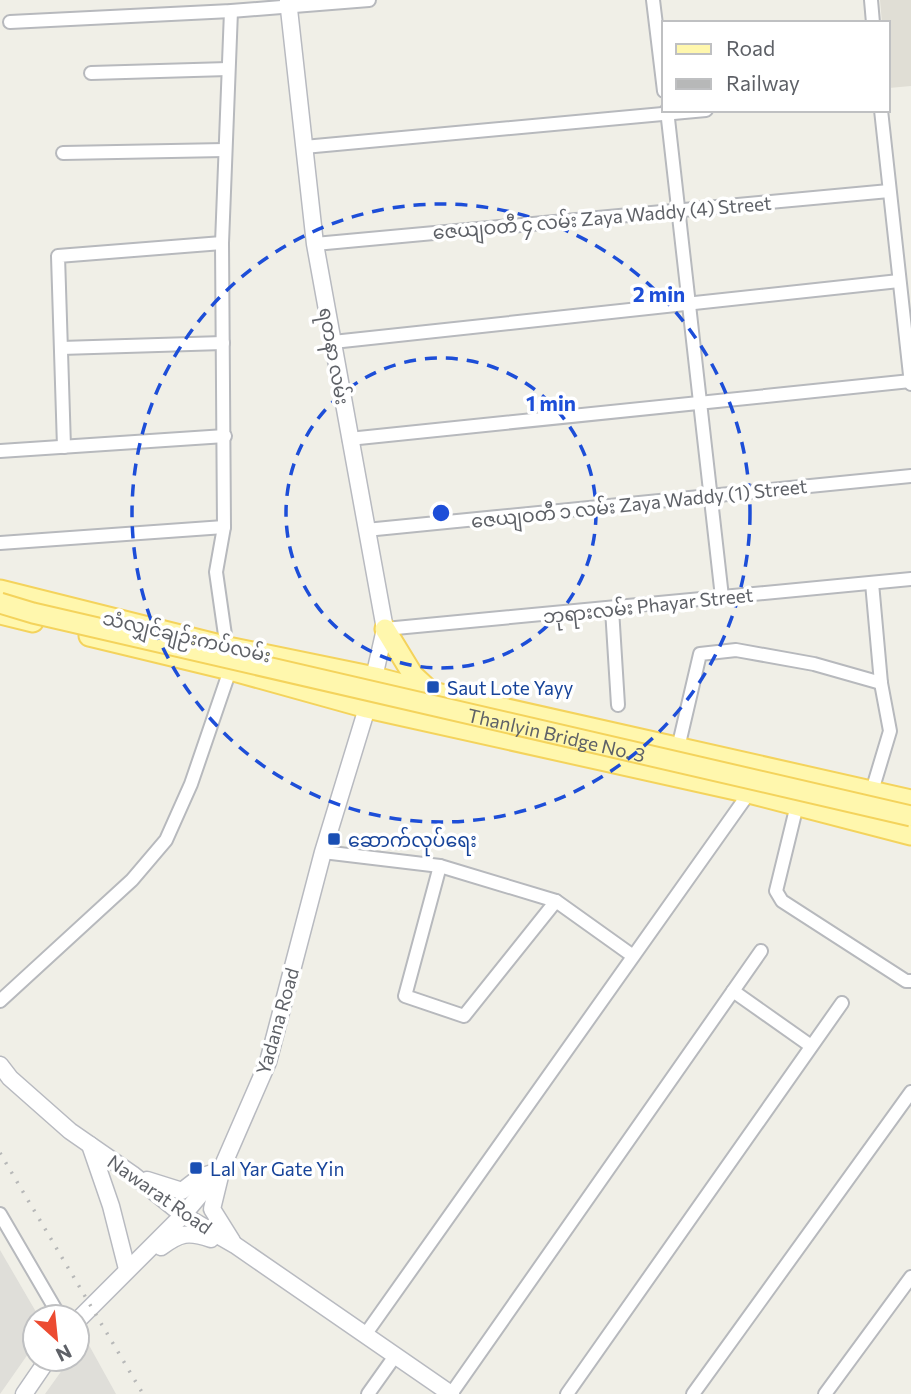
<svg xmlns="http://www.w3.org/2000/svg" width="911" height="1394" font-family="Commissioner,'Noto Sans Myanmar',sans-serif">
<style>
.industrial{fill:#dfded9}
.education{fill:#e0ded5}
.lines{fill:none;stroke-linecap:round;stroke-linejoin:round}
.street-casing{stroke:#b7b9bd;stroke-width:16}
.secondary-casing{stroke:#b8bac0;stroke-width:19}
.primary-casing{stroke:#f4d35c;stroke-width:23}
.street{stroke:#fff;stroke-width:12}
.secondary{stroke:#fff;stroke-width:16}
.primary{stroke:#fff7ad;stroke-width:19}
.rail{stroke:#b7b8b8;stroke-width:3.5;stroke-dasharray:2 9;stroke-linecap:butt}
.primary-bridge-casing{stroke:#f4d35c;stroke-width:23;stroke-linecap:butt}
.primary-bridge{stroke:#fff7ad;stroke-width:19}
.ring{fill:none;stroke:#1d4ed8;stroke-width:3.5;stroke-dasharray:12 9}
.transit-dot{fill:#1a4fb4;stroke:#fff;stroke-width:2.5}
.labels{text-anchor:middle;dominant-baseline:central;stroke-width:7;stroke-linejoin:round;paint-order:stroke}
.street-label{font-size:19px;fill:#5e6167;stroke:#fff}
.transit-label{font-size:19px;fill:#164399;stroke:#fff;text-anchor:start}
.centre{fill:#1d4ed8;stroke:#fff;stroke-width:3.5}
.ring-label{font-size:21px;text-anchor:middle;font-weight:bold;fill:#1d4ed8;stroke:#fff;stroke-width:7;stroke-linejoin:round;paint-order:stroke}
</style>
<rect width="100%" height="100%" fill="#f0efe7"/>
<g class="industrial">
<path d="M 0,1250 L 39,1317 L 35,1317 L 35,1344 L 0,1394 Z"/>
<path d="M 85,1338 L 116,1394 L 45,1394 L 70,1359 L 77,1359 L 77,1350 Z"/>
</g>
<path class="education" d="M 880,0 L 911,0 L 911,86 L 889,88 L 888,23 L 882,23 Z"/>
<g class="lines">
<defs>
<g id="street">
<path d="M 653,0 L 664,91"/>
<path d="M 871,0 L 873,23"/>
<path d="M 10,22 L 231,11 L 369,0"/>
<path d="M 91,73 L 228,69"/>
<path d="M 667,110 L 722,597"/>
<path d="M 881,110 L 911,384"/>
<path d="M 304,147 L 706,110"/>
<path d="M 63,153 L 225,150"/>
<path d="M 315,244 L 889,191"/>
<path d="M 333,342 L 899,281"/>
<path d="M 61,348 L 223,343"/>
<path d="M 349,439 L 911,381"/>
<path d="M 64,447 L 58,256 L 222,243"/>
<path d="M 0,451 L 225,436"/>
<path d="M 366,530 L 911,476"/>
<path d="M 0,543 L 224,527"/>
<path d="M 612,609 L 618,705"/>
<path d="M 385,629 L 911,579"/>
<path d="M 678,748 L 700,654 L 736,650 L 814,664 L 881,683"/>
<path d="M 872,791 L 890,731 L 881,683 L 872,583"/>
<path d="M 797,805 L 776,891 L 782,901 L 906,981 L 911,981"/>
<path d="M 323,852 L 440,866 L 556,901 L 633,956"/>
<path d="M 440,866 L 405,996 L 464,1016 L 556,901"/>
<path d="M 733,991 L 811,1046"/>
<path d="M 0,1001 L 132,880 L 166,840 L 191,784 L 230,670 L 216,572 L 224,527 L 222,243 L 231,11"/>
<path d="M 0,1214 L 60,1317"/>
<path d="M 365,1335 L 749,793"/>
<path d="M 368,1394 L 395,1356"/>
<path d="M 451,1394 L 761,951"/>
<path d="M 567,1394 L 842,1003"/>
<path d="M 693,1394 L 911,1092"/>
<path d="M 825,1394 L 911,1277"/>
</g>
<g id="secondary">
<path d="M 0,1065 L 10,1078 L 70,1131 L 132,1174 L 183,1215 L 235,1245 L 451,1394"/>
<path d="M 90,1145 L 111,1206 L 127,1269"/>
<path d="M 221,1172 L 212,1209 L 232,1241"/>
<path d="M 147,1180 L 182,1191 L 200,1177 L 219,1171"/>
<path d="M 161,1247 C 180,1233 188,1231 211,1239"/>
<path d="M 77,1321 L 183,1215 L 221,1170 L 268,1062 L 323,852 L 367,708 L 385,629 L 315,244 L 288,0"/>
<path d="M 24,1394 L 48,1359"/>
</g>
<g id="primary">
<path d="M 0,590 L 228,647 L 375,677 L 432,692 L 911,800"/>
<path d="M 0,614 L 33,622"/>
<path d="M 385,629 L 413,675 L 428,689"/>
<path d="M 89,636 L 230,670 L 367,708 L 749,793 L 911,835"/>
</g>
</defs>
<use href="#street" class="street-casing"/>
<use href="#secondary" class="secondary-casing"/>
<use href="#primary" class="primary-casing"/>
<use href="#street" class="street"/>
<use href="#secondary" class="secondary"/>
<use href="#primary" class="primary"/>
<path class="rail" d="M 0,1153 L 143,1394"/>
<defs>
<g id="primary-bridge">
<path id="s1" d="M 0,603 L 33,613 L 911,816"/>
</g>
</defs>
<use href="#primary-bridge" class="primary-bridge-casing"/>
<use href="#primary-bridge" class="primary-bridge"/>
</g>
<g class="ring">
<circle cx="441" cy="513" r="155"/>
<circle cx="441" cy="513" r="309"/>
</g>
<g class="transit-dot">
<rect x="426" y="680" width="14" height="14" rx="3.5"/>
<rect x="327" y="832" width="14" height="14" rx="3.5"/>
<rect x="189" y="1161" width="14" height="14" rx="3.5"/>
</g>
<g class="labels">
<g class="street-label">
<text transform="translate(602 217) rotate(-5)">ဇေယျဝတီ ၄ လမ်း Zaya Waddy (4) Street</text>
<text transform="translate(335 356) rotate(80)">ရတနာ လမ်း</text>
<text transform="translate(639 503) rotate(-6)">ဇေယျဝတီ ၁ လမ်း Zaya Waddy (1) Street</text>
<text transform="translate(648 605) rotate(-6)">ဘုရားလမ်း Phayar Street</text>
<text transform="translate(187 636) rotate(13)">သံလျှင်ချဉ်းကပ်လမ်း</text>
<text stroke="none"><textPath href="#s1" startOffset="572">Thanlyin Bridge No. 3</textPath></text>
<text transform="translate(277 1021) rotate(-74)">Yadana Road</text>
<text transform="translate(160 1194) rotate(35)">Nawarat Road</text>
</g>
<g class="transit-label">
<text x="447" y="687">Saut Lote Yayy</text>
<text x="348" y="839">ဆောက်လုပ်ရေး</text>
<text x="210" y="1168">Lal Yar Gate Yin</text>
</g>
</g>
<circle cx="441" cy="513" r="10" class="centre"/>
<g class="ring-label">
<text x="659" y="302">2 min</text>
<text x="551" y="411">1 min</text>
</g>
<rect x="662" y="21" width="228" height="91" fill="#ffffff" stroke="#bfc0c2" stroke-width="2"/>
<rect x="676" y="44" width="35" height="10" fill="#fff7ad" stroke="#bfc0c2" stroke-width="2"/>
<text x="726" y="56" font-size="21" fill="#5e6167">Road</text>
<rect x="676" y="79" width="35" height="10" fill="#b7b8b8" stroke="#bfc0c2" stroke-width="2"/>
<text x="726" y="91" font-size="21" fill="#5e6167">Railway</text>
<g transform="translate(56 1338) rotate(153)"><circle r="33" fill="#ffffff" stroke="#bfc0c2" stroke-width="2"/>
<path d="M0-5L12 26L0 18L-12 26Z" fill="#ec4b31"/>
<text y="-10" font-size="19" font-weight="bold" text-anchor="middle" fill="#5e6167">N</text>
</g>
</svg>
